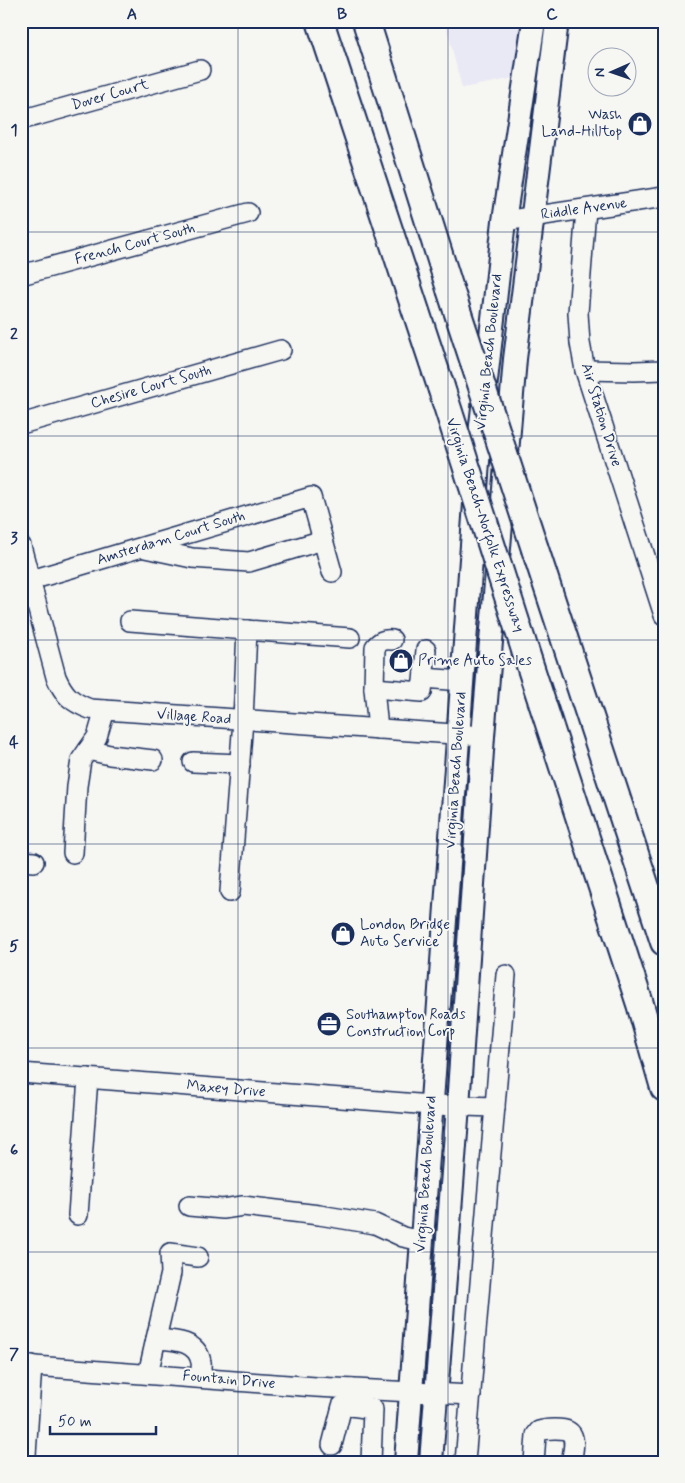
<svg xmlns="http://www.w3.org/2000/svg" width="685" height="1483" font-family="Mynerve,sans-serif">
<style>
.built{fill:#e9e8f5}
.lines{fill:none;stroke-linecap:round;stroke-linejoin:round}
.minor-casing{stroke:#1b2f5e;stroke-width:22}
.major-casing{stroke:#1b2f5e;stroke-width:26}
.highway-casing{stroke:#1b2f5e;stroke-width:30}
.minor{stroke:#f6f6f2;stroke-width:19}
.major{stroke:#f6f6f2;stroke-width:22}
.highway{stroke:#f6f6f2;stroke-width:26}
.highway-bridge-casing{stroke:#1b2f5e;stroke-width:30;stroke-linecap:butt}
.highway-bridge{stroke:#f6f6f2;stroke-width:26}
.grid{fill:none;stroke:#1b2f5e;stroke-width:1;stroke-opacity:0.55}
.labels{text-anchor:middle;dominant-baseline:central;stroke-width:4;stroke-linejoin:round;paint-order:stroke}
.street-label{font-size:15px;fill:#1b2f5e;stroke:#f6f6f2}
.poi-label{font-size:15px;fill:#1b2f5e;stroke:#f6f6f2;text-anchor:start}
.neatline{fill:none;stroke:#1b2f5e;stroke-width:2}
.grid-label{font-size:16px;text-anchor:middle;font-weight:bold;fill:#1b2f5e}
</style>
<rect width="100%" height="100%" fill="#f6f6f2"/>
<filter id="ink" filterUnits="userSpaceOnUse"><feTurbulence type="fractalNoise" baseFrequency=".02" numOctaves="2"/><feDisplacementMap in="SourceGraphic" scale="10" xChannelSelector="R" yChannelSelector="G"/><feConvolveMatrix kernelMatrix="1 2 1 2 8 2 1 2 1" color-interpolation-filters="sRGB"/></filter>
<g filter="url(#ink)">
<path class="built" d="M 445,21 L 523,21 L 515,78 L 462,88 Z"/>
<g class="lines">
<defs>
<g id="minor">
<path d="M 21,120 L 200,70"/>
<path d="M 586,209 L 578,313 L 580,343 L 585,370 L 664,615"/>
<path d="M 504,221 L 664,197"/>
<path d="M 21,275 L 248,213"/>
<path d="M 585,370 L 634,371 L 664,370"/>
<path d="M 21,424 L 281,350"/>
<path d="M 21,546 L 56,677 C 64,695 71,702 90,709 L 483,736"/>
<path d="M 145,548 L 192,558 L 249,562 L 323,540"/>
<path d="M 21,583 L 311,497 L 332,572"/>
<path d="M 130,621 L 350,638"/>
<path d="M 424,678 L 462,681"/>
<path d="M 374,688 L 422,692 L 426,650"/>
<path d="M 378,729 L 374,688 L 375,647 C 380,641 384,639 392,640"/>
<path d="M 88,750 L 110,755 L 153,760"/>
<path d="M 193,762 L 240,764"/>
<path d="M 73,853 L 77,786 L 81,760 L 97,737 L 105,710"/>
<path d="M 21,861 L 34,862"/>
<path d="M 230,892 L 243,720 L 247,630"/>
<path d="M 21,1073 L 431,1105 L 495,1107"/>
<path d="M 189,1206 L 223,1209 L 243,1206 L 319,1215 L 375,1224 L 403,1237 L 422,1241"/>
<path d="M 78,1215 L 88,1078"/>
<path d="M 156,1339 C 173,1340 197,1340 201,1362 C 202,1366 200,1373 200,1378"/>
<path d="M 21,1365 L 316,1387 L 471,1395"/>
<path d="M 148,1374 L 171,1273 L 170,1253 L 198,1257"/>
<path d="M 352,1389 L 351,1406 L 373,1409 L 371,1462"/>
<path d="M 332,1445 L 342,1406 L 351,1406"/>
<path d="M 26,1455 L 32,1365"/>
<path d="M 465,1462 L 506,975"/>
<path d="M 534,1462 L 536,1435 L 539,1431 C 545,1429 549,1429 555,1429 C 559,1429 564,1429 568,1431 C 577,1436 573,1453 571,1462"/>
</g>
<g id="major">
<path d="M 406,1462 L 480,434 L 504,221 L 534,21"/>
<path d="M 431,1462 L 458,1106 L 483,736 L 515,359 L 557,21"/>
</g>
<g id="highway">
<path d="M 320,21 L 441,387"/>
<path d="M 366,21 L 450,289"/>
<path d="M 535,549 L 664,942"/>
<path d="M 525,650 L 640,1004 L 664,1088"/>
</g>
</defs>
<use href="#minor" class="minor-casing"/>
<use href="#major" class="major-casing"/>
<use href="#highway" class="highway-casing"/>
<use href="#minor" class="minor"/>
<use href="#major" class="major"/>
<use href="#highway" class="highway"/>
<defs>
<g id="highway-bridge">
<path d="M 450,289 L 535,549"/>
<path d="M 441,387 L 525,650"/>
</g>
</defs>
<use href="#highway-bridge" class="highway-bridge-casing"/>
<use href="#highway-bridge" class="highway-bridge"/>
</g>
</g>
<path class="grid" d="M 238,21 L 238,1462M 448,21 L 448,1462M 21,232 L 664,232M 21,436 L 664,436M 21,640 L 664,640M 21,844 L 664,844M 21,1048 L 664,1048M 21,1252 L 664,1252"/>
<defs>
<symbol id="shop-disc" viewBox="-11 -11 22 22"><circle r="9.5" fill="#1b2f5e" stroke="#f6f6f2"/><path d="M-5-2.5h2.3a2.7 3.5 0 0 1 5.4 0H5L5.5 6h-11ZM-1.5-2.5h3a1.5 2.3 0 0 0-3 0Z" fill="#fff"/></symbol>
<symbol id="office-disc" viewBox="-11 -11 22 22"><circle r="9.5" fill="#1b2f5e" stroke="#f6f6f2"/><path d="M-6-3h4V-5.5h4V-3h4V5H-6ZM-1-4.5V-3h2v-1.5ZM-6 0V1H6V0Z" fill="#fff"/></symbol>
</defs>
<g fill-rule="evenodd">
<use href="#shop-disc" x="626" y="110" width="28" height="28"/>
<use href="#shop-disc" x="387" y="647" width="28" height="28"/>
<use href="#shop-disc" x="329" y="920" width="28" height="28"/>
<use href="#office-disc" x="315" y="1010" width="28" height="28"/>
</g>
<g class="labels">
<g class="street-label">
<text transform="translate(110 95) rotate(-16)">Dover Court</text>
<text transform="translate(584 209) rotate(-8)">Riddle Avenue</text>
<text transform="translate(135 244) rotate(-15)">French Court South</text>
<text transform="translate(489 352) rotate(-84)">Virginia Beach Boulevard</text>
<text transform="translate(151 387) rotate(-16)">Chesire Court South</text>
<text transform="translate(601 415) rotate(73)">Air Station Drive</text>
<text transform="translate(485 525) rotate(72)">Virginia Beach-Norfolk Expressway</text>
<text transform="translate(171 538) rotate(-17)">Amsterdam Court South</text>
<text transform="translate(194 717) rotate(4)">Village Road</text>
<text transform="translate(456 770) rotate(-86)">Virginia Beach Boulevard</text>
<text transform="translate(226 1089) rotate(5)">Maxey Drive</text>
<text transform="translate(426 1174) rotate(-86)">Virginia Beach Boulevard</text>
<text transform="translate(229 1380) rotate(5)">Fountain Drive</text>
</g>
<g class="poi-label">
<text x="622" y="115" text-anchor="end">Wash<tspan x="622" dy="17">Land-Hilltop</tspan></text>
<text x="418" y="661">Prime Auto Sales</text>
<text x="360" y="925">London Bridge<tspan x="360" dy="17">Auto Service</tspan></text>
<text x="346" y="1015">Southampton Roads<tspan x="346" dy="17">Construction Corp</tspan></text>
</g>
</g>
<rect width="685" height="1483" fill="none" stroke="#f6f6f2" stroke-width="55"/>
<g transform="translate(612 72) rotate(268)"><circle r="24" fill="#f6f6f2" stroke="#9ea6b7"/>
<path d="M0-4L9 19L0 12L-9 19Z" fill="#1b2f5e"/>
<text y="-8" font-size="14" font-weight="bold" text-anchor="middle" fill="#1b2f5e">N</text>
</g>
<path d="M50 1426v8h106v-8" fill="none" stroke="#1b2f5e" stroke-width="2.5"/>
<text x="58" y="1426" font-size="15" fill="#1b2f5e" stroke="#f6f6f2" stroke-width="4" paint-order="stroke">50 m</text>
<rect x="28" y="28" width="630" height="1428" class="neatline"/>
<g class="grid-label">
<text x="132" y="19">A</text>
<text x="342" y="19">B</text>
<text x="552" y="19">C</text>
<text x="14" y="135">1</text>
<text x="14" y="339">2</text>
<text x="14" y="543">3</text>
<text x="14" y="747">4</text>
<text x="14" y="951">5</text>
<text x="14" y="1155">6</text>
<text x="14" y="1359">7</text>
</g>
</svg>
